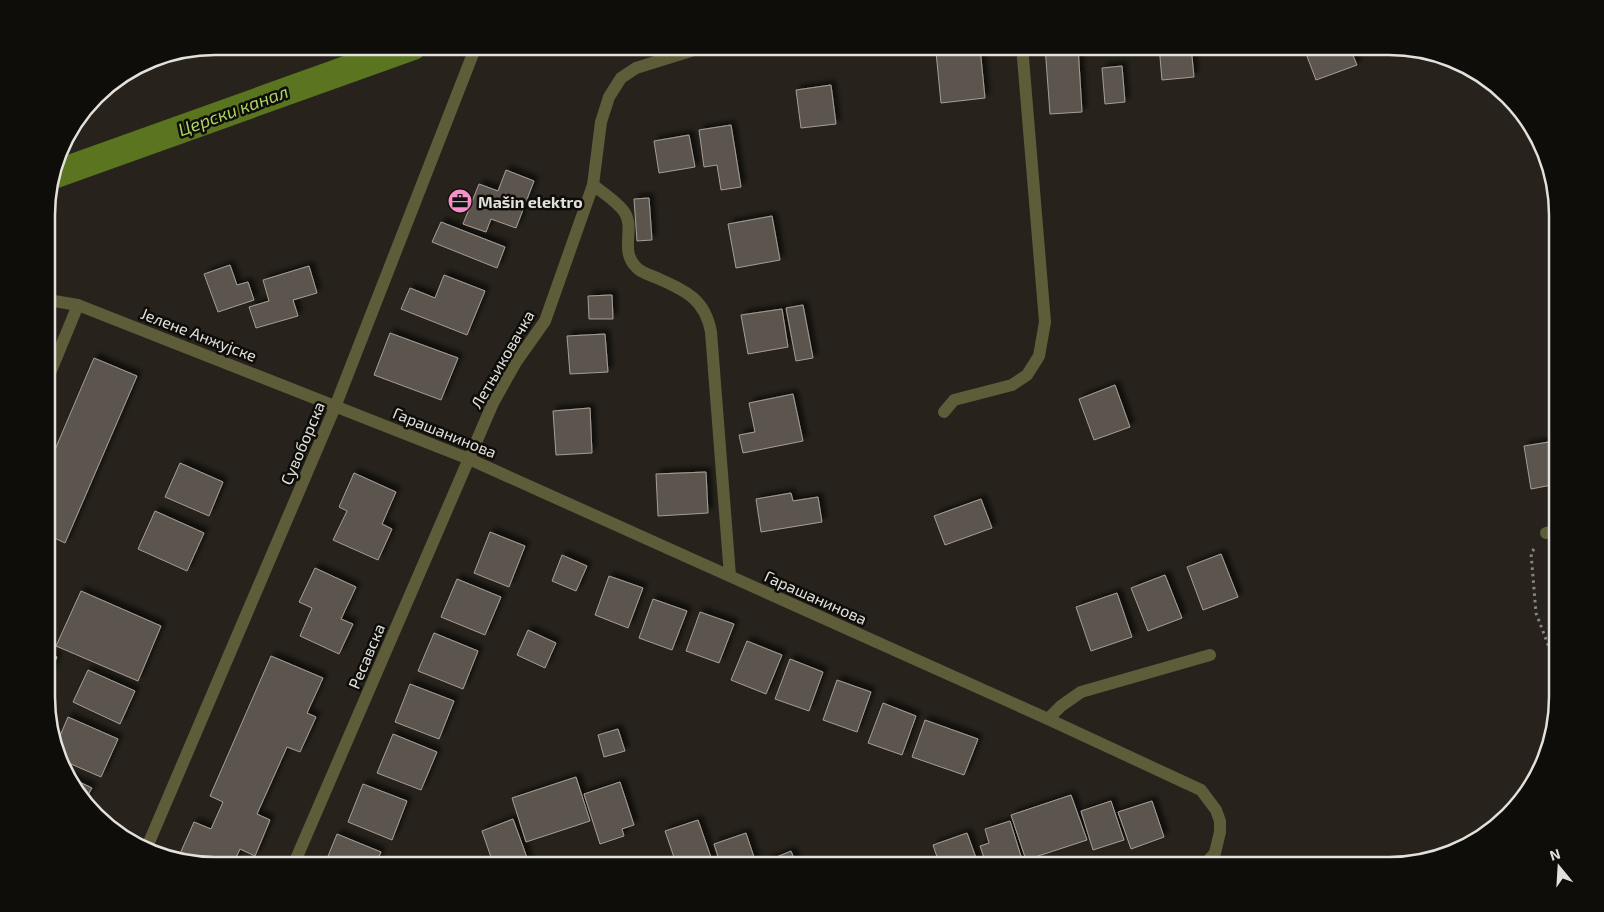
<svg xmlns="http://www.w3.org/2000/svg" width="1604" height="912" font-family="'Exo 2',sans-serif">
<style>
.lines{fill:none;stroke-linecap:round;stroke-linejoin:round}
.canal{stroke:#5a741f;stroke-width:28}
.building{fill:#5c554e;stroke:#a69e96;filter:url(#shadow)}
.path{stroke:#88857f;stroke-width:3;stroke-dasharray:2.5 4;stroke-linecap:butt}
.service{stroke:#5e5c39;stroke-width:12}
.minor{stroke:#5e5c39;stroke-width:12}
.tertiary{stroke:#5e5c39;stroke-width:12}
.labels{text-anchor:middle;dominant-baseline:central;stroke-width:5;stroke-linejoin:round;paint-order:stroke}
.poi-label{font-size:16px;font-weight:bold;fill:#e3e1dc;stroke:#0e0d0a;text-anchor:start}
.street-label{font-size:16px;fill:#e3e1dc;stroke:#0e0d0a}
.water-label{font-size:18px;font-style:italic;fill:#add263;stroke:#0e0d0a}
.rim{fill:none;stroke:#e3e1dc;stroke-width:2.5}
</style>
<defs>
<filter id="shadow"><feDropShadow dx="4.5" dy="-4.5" stdDeviation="2.5" flood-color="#0009"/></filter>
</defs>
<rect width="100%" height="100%" fill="#27231c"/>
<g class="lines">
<path class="canal" d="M 53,175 L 413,46"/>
</g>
<g class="building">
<path d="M 1045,46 L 1078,46 L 1082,112 L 1050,114 Z"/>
<path d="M 1159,46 L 1191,46 L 1194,77 L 1162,80 Z"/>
<path d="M 1317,46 L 1349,46 L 1357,65 L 1316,80 L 1305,51 Z"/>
<path d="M 980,48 L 985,98 L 941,103 L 936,52 Z"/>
<path d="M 1122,66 L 1125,102 L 1105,104 L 1102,68 Z"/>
<path d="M 831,85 L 836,124 L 801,128 L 796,90 Z"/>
<path d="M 731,125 L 741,187 L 721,190 L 717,165 L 704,167 L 699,130 Z"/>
<path d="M 689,135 L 695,167 L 659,173 L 654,141 Z"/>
<path d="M 506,170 L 534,181 L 516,228 L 491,219 L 486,232 L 463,224 L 479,184 L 498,191 Z"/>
<path d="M 649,198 L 652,240 L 637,241 L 634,199 Z"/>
<path d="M 772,216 L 780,260 L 736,268 L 728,224 Z"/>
<path d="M 441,222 L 505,247 L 497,268 L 432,242 Z"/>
<path d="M 230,265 L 237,285 L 248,282 L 254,300 L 218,312 L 204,274 Z"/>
<path d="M 309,266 L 317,293 L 293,300 L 298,316 L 256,328 L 249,307 L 269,301 L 263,280 Z"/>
<path d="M 444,275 L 485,291 L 467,335 L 401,309 L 410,288 L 435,298 Z"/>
<path d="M 612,295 L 613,319 L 589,319 L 588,296 Z"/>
<path d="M 803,305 L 813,358 L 796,361 L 786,308 Z"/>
<path d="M 782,309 L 788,347 L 748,354 L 741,315 Z"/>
<path d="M 390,333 L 458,358 L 441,400 L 374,375 Z"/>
<path d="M 605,334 L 608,372 L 570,374 L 567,336 Z"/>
<path d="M 94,358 L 137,376 L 65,543 L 48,535 L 48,466 Z"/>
<path d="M 1115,385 L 1130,427 L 1094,440 L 1079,399 Z"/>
<path d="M 793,394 L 803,441 L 743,453 L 739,435 L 755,432 L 749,403 Z"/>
<path d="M 590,408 L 592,453 L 556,455 L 553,411 Z"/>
<path d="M 1555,441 L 1557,453 L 1557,484 L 1531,489 L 1524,446 Z"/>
<path d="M 180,463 L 223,482 L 209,516 L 165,497 Z"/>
<path d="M 706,472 L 708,513 L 658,516 L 656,474 Z"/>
<path d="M 354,473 L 396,492 L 382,524 L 392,529 L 378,560 L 333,540 L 347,511 L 339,507 Z"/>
<path d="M 791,493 L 793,501 L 818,497 L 822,522 L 761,532 L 756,499 Z"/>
<path d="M 981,499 L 992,528 L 945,545 L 934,516 Z"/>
<path d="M 155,511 L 204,533 L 187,571 L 138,549 Z"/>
<path d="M 490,532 L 525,546 L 509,587 L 474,573 Z"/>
<path d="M 1221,554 L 1238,597 L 1203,610 L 1187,567 Z"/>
<path d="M 562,555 L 587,566 L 576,591 L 552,581 Z"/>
<path d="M 315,568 L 356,587 L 341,619 L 353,624 L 339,654 L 300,636 L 312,608 L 299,602 Z"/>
<path d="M 1165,575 L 1182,618 L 1148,631 L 1131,588 Z"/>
<path d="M 609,576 L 643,588 L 628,628 L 595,615 Z"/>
<path d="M 457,579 L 501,597 L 485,635 L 441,617 Z"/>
<path d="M 81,591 L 161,626 L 138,681 L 56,646 Z"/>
<path d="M 1117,593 L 1132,637 L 1091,651 L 1076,607 Z"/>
<path d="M 653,599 L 687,611 L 672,650 L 639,638 Z"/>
<path d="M 700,612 L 734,624 L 719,663 L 686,651 Z"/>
<path d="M 528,630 L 556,643 L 545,668 L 517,655 Z"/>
<path d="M 434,633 L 478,651 L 463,689 L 418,671 Z"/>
<path d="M 747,641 L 782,655 L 766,694 L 731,680 Z"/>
<path d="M 48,652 L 57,657 L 48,678 Z"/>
<path d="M 271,656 L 323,678 L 307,713 L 316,717 L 300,752 L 287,747 L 257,814 L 270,820 L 255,856 L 240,849 L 232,866 L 215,866 L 179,856 L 194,822 L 211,829 L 223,802 L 210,796 Z"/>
<path d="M 790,659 L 823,672 L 809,711 L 775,699 Z"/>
<path d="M 88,670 L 135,691 L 120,724 L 73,702 Z"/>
<path d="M 837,680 L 871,692 L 857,732 L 823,720 Z"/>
<path d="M 410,684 L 454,701 L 439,739 L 395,722 Z"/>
<path d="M 883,703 L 916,716 L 902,755 L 868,743 Z"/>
<path d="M 68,717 L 118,739 L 101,777 L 64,761 L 57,743 Z"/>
<path d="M 925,720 L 978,739 L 964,775 L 912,757 Z"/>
<path d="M 618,729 L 625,751 L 604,757 L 598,735 Z"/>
<path d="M 393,734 L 437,752 L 421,790 L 377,773 Z"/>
<path d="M 69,777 L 92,788 L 85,800 L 75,790 Z"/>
<path d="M 576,777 L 590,821 L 526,842 L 512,798 Z"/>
<path d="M 620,782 L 634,825 L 622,829 L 624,836 L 600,844 L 584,794 Z"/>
<path d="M 363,784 L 407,801 L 392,840 L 348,822 Z"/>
<path d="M 1071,795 L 1087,840 L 1026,860 L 1011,815 Z"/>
<path d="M 1111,801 L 1124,840 L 1093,850 L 1081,811 Z"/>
<path d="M 1152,801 L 1164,837 L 1131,849 L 1118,812 Z"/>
<path d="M 513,819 L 530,866 L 494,866 L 482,831 Z"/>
<path d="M 698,820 L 714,866 L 677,866 L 665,831 Z"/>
<path d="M 1010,821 L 1024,866 L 987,866 L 980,846 L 989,843 L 985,829 Z"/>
<path d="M 746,833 L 757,866 L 721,866 L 714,844 Z"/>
<path d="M 967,833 L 979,866 L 940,866 L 933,845 Z"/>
<path d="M 337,834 L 381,852 L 375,866 L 324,866 Z"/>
<path d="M 791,851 L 797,866 L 760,866 L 760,864 Z"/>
</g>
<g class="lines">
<path class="path" d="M 1534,549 L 1531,553 L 1536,613 L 1557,668"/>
<path class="service" d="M 944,412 L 954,400 L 1012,385 L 1027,375 L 1039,356 L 1045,322 L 1022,46"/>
<g class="minor">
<path d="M 593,185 C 603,193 618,202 625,213 C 635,230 619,251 637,268 C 642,273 650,275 657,278 C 686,291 705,299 711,332 L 730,576"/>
<path d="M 48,300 L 78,305 L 469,459 L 1048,719 L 1201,790 L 1216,810 L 1220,821 L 1220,832 L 1215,853 L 1204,865"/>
<path d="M 48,378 L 78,305"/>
<path d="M 1546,533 L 1557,530"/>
<path d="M 1048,719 L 1061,706 L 1081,692 L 1210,655"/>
<path d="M 293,866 L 493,403 L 516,362 L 545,321 L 593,185 L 601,122 L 609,97 L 621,78 L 636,68 L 707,46"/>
</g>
<path class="tertiary" d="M 147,847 L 335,407 L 476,46"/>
</g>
<defs>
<symbol id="office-disc" viewBox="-11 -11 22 22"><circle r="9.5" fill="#f98fc9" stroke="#0e0d0a"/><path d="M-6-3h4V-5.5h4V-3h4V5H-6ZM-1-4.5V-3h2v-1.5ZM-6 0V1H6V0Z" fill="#111"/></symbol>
</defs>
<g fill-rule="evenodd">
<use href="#office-disc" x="446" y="187" width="28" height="28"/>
</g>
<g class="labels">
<g class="poi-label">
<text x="478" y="201">Mašin elektro</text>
</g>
<g class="street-label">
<text transform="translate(199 334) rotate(21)">Јелене Анжујске</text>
<text transform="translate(502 359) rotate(-60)">Летњиковачка</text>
<text transform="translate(445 432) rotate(22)">Гарашанинова</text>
<text transform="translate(302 443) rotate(-67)">Сувоборска</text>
<text transform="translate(816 597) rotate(24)">Гарашанинова</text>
<text transform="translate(366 656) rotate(-67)">Ресавска</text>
</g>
<g class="water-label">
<text transform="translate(233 110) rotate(-20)">Церски канал</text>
</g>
</g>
<path d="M0 0H1604V912H0ZM215 55H1389A160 160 0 0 1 1549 215V697A160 160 0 0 1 1389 857H215A160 160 0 0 1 55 697V215A160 160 0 0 1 215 55Z" fill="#0e0d0a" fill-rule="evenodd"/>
<path class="rim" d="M215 55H1389A160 160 0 0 1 1549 215V697A160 160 0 0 1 1389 857H215A160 160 0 0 1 55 697V215A160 160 0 0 1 215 55Z"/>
<g transform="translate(1559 867) rotate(342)" stroke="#0e0d0a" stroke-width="4" paint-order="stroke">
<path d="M0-4L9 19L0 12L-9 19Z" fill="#e3e1dc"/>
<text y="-8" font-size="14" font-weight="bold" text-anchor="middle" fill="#e3e1dc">N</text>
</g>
</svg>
